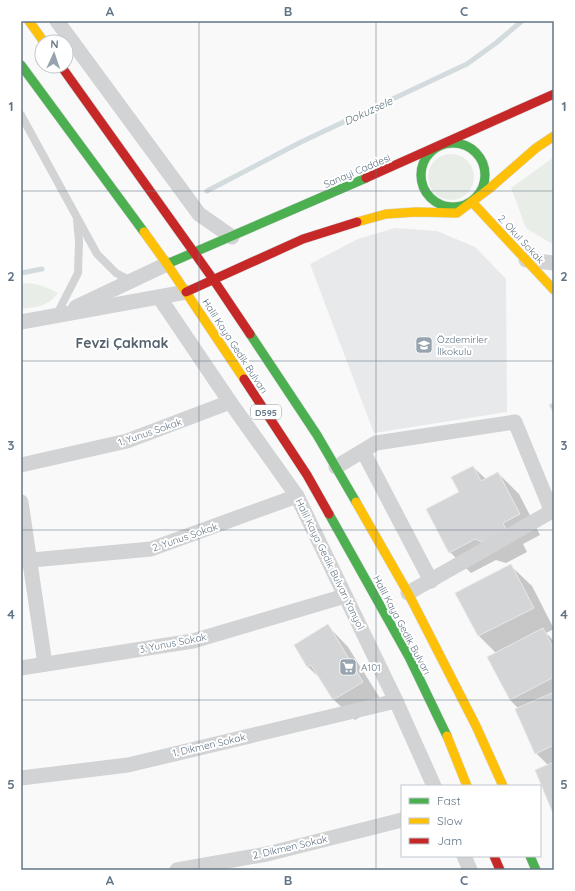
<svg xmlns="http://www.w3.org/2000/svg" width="575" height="891" font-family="Quicksand,sans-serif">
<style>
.built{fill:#e7e9ea}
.green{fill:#e9ede7}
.shadow{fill:#0003}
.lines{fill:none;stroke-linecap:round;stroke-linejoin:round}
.stream{stroke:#d4dbde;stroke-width:5}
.building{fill:#d4d5d7;stroke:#e8e8e8}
.fast-casing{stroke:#d4d6d8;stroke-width:10}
.slow-casing{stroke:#d4d6d8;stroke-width:10}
.jam-casing{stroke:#d4d6d8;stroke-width:10}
.lane{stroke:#d2d3d4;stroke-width:8}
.street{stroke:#d2d3d4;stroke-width:15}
.fast{stroke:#4caf50;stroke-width:9}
.slow{stroke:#ffc107;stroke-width:9}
.jam{stroke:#c62828;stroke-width:9}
.grid{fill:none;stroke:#627586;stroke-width:1;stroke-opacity:0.55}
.labels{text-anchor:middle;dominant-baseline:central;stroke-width:4;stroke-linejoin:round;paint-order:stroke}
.shield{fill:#fff;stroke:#919eaa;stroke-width:1}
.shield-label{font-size:9px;font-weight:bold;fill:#627586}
.street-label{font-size:10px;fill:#627586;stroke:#fff}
.poi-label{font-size:10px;fill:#627586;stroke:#fff;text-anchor:start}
.water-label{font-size:11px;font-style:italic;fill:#5e747e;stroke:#fff}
.district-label{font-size:14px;font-weight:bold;fill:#556370;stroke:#fff}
.neatline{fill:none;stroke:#627586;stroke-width:1.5}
.grid-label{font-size:13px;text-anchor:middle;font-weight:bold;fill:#627586}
</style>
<rect width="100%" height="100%" fill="#f9f9f9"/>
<path class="built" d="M 395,228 L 437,231 L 475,247 L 506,279 L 507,412 L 374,433 L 310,264 L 358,239 Z"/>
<g class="green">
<circle cx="451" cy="177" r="23"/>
<path d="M 554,157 L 554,245 L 526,228 L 511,188 Z"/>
<path d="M 21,283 C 37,283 44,286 58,293 C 47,307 37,307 21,309 Z"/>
</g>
<g class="shadow">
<path d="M 473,467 L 486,479 L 498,473 L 519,494 L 540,535 L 523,544 L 527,552 L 506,563 L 496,560 L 471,573 L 450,552 L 460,492 Z"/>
<path d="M 511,566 L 532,586 L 554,629 L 546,633 L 554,641 L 554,811 L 537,770 L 548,765 L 536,753 L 519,709 L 510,700 L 488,658 L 496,653 L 479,636 Z"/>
<path d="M 328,626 L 348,647 L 383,703 L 355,720 L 334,700 L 323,681 L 308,667 L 295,646 Z"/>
</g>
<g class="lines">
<g class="stream">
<path d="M 207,191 L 301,142 L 467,64 L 496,43 L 522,21"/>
<path d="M 21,273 L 42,269"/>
</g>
</g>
<g class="building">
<path d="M 554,402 L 554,413 L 549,405 Z"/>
<path d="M 473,466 L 481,481 L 498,472 L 520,514 L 503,523 L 507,531 L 484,543 L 475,539 L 449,553 L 426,509 L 459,492 L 451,477 Z"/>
<path d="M 511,564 L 534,608 L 478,636 L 455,593 Z"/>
<path d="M 328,624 L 363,682 L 333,700 L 311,665 L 307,667 L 294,645 Z"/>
<path d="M 543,628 L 554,650 L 554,677 L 510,700 L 487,657 Z"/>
<path d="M 554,692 L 554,745 L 535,754 L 515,709 Z"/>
<path d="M 554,762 L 554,810 L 552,811 L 535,770 Z"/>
</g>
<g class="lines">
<defs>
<g id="fast">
<path d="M 21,65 L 144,232"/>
<circle cx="453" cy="175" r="32"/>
<path d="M 167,264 L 366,178"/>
<path d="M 250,334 L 317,435 L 356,502"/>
<path d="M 329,514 L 409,657 L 447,736"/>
<path d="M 530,856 L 536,870"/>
</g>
<g id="slow">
<path d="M 29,21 L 44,42"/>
<path d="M 472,202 L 554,290"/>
<path d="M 357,222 L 386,214 L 416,212 L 457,213 L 490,188 L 536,148 L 554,136"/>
<path d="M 144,232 L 167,264 L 244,379"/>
<path d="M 356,502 L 408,593 L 476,726 L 503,786"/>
<path d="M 447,736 L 467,786"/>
</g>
<g id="jam">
<path d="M 61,66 L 213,279 L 250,334"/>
<path d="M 366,178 L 554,94"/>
<path d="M 186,292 L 303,239 L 357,222"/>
<path d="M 244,379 L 307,475 L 329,514"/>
<path d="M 494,856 L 500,870"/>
</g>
</defs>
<use href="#fast" class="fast-casing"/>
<use href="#slow" class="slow-casing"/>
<use href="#jam" class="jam-casing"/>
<g class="lane">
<path d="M 21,115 L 97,254 L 116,273 L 131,281"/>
<path d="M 56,316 L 78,273 L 79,242 L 77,219"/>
</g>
<g class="street">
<path d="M 57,21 L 199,214 L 232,237"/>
<path d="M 526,260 L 554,263"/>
<path d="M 159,297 L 230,402 L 297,496 L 396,701 L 434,786"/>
<path d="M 76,307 L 167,264"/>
<path d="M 21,322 L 186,292"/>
<path d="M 363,451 L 431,581"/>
<path d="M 21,465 L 127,441 L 230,402"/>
<path d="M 336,467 L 376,443 L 515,422 L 552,512"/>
<path d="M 21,502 L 45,664"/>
<path d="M 21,561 L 151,549 L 297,496"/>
<path d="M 408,593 L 554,510"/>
<path d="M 21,668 L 193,641 L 345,596"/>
<path d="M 21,778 L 128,765 L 396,701"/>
<path d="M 464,856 L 470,870"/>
<path d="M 177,870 L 267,854 L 402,820"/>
</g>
<use href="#fast" class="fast"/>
<use href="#slow" class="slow"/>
<use href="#jam" class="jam"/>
</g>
<path class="grid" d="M 199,21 L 199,870M 376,21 L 376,870M 21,191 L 554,191M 21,361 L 554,361M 21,530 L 554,530M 21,700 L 554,700"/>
<defs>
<symbol id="school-square" viewBox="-11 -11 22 22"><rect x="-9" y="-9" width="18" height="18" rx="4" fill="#97a3ae" stroke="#fff"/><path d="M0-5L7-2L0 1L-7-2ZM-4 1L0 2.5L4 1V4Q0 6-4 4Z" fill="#fff"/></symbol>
<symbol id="supermarket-square" viewBox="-11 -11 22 22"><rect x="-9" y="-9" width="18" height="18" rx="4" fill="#97a3ae" stroke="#fff"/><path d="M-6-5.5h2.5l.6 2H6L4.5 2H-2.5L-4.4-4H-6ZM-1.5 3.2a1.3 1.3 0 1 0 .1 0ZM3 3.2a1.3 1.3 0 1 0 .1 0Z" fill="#fff"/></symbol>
</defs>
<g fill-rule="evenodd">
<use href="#school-square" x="414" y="335" width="20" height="20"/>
<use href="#supermarket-square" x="338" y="657" width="20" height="20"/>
</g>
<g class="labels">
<rect class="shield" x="251" y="405" width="30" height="14" rx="3"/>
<g class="shield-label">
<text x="266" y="412">D595</text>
</g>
<g class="street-label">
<text transform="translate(357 171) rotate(-23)">Sanayi Caddesi</text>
<text transform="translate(521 239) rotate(47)">2. Okul Sokak</text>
<text transform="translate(235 346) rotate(57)">Halil Kaya Gedik Bulvarı</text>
<text transform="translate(150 432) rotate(-19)">1. Yunus Sokak</text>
<text transform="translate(185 537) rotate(-19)">2. Yunus Sokak</text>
<text transform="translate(330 564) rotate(64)">Halil Kaya Gedik Bulvarı Yanyol</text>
<text transform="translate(402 625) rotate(62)">Halil Kaya Gedik Bulvarı</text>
<text transform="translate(173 643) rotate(-11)">3. Yunus Sokak</text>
<text transform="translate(209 745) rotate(-13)">1. Dikmen Sokak</text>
<text transform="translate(290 847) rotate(-13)">2. Dikmen Sokak</text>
</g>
<g class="poi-label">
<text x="437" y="339">Özdemirler<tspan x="437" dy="12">İlkokulu</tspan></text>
<text x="361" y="667">A101</text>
</g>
<g class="water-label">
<text transform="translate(368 111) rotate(-25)">Dokuzsele</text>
</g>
<g class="district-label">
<text x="122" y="343">Fevzi Çakmak</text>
</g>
</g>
<rect width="575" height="891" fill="none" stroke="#ffffff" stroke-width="44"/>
<rect x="401" y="785" width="140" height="72" fill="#ffffff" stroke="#c0c8cf"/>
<rect x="409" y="798" width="20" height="6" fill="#4caf50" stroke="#c0c8cf"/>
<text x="437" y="805" font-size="12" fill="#627586">Fast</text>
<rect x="409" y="818" width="20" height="6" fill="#ffc107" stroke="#c0c8cf"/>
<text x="437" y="825" font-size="12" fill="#627586">Slow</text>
<rect x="409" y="838" width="20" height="6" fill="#c62828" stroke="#c0c8cf"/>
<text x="437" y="845" font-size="12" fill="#627586">Jam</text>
<g transform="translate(54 54) rotate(3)"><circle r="19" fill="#ffffff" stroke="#c0c8cf"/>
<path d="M0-3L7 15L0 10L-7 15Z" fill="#97a3ae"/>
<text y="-6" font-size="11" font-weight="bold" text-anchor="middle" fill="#627586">N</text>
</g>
<rect x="22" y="22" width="531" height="847" class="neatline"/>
<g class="grid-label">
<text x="110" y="16">A</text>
<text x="288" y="16">B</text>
<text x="464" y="16">C</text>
<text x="11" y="111">1</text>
<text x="564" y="111">1</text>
<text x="11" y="281">2</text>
<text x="564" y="281">2</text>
<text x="11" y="450">3</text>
<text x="564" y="450">3</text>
<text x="11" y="619">4</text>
<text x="564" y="619">4</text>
<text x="11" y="789">5</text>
<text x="564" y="789">5</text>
<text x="110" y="885">A</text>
<text x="288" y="885">B</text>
<text x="464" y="885">C</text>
</g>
</svg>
